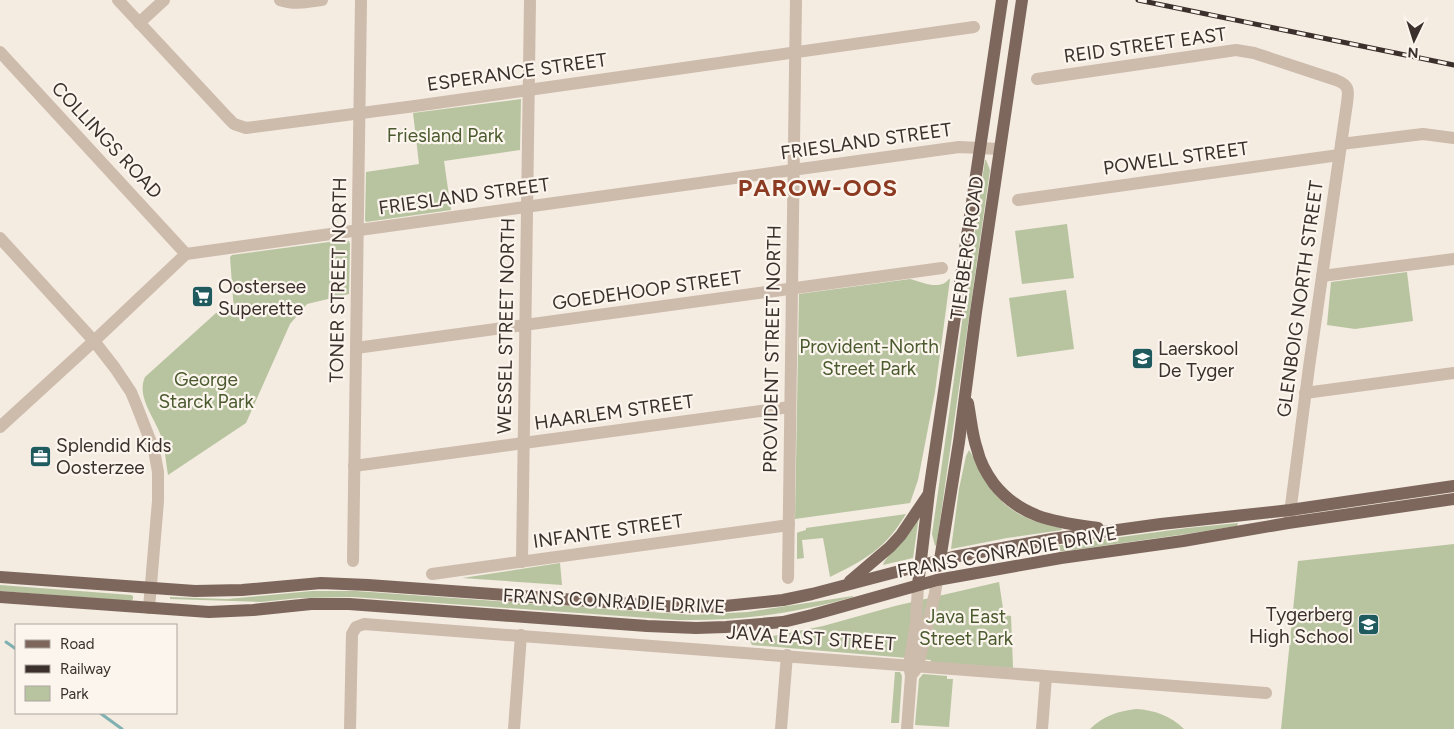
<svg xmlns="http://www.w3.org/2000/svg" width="1454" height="729" font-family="Figtree,sans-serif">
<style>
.green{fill:#b8c4a0}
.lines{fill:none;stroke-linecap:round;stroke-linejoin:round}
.stream{stroke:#7fb0b2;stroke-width:3}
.minor{stroke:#cdbbac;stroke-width:12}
.major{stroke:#7d675c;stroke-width:12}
.rail-casing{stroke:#3b302b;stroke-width:5}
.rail{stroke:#fbf5ee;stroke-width:3;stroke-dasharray:9;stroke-linecap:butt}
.labels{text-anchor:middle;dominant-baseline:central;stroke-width:4.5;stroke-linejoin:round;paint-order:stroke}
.street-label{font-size:19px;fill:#3b302b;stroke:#fbf5ee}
.park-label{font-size:19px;fill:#4a5a2e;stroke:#fbf5ee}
.poi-label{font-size:19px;fill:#3b302b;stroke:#fbf5ee;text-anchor:start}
.district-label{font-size:24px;font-weight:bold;letter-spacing:1px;fill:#8c3b22;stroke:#fbf5ee}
</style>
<rect width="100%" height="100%" fill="#f4ebe1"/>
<g class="green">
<path d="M 521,99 L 520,150 L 444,161 L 451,210 L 366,222 L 365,220 L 366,172 L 419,164 L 413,113 Z"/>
<path d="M 985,160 L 986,160 L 990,170 L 939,528 L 937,544 L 935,546 L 932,534 Z"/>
<path d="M 1067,224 L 1074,278 L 1022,284 L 1015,231 Z"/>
<path d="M 344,240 L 349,241 L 350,244 L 349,294 L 307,304 L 290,324 L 246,423 L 168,475 C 166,463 165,448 161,436 C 155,418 136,397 145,377 L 216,313 L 234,311 L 230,257 L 232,255 Z"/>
<path d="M 1407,272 L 1413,321 L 1355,329 L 1327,325 L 1331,282 Z"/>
<path d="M 910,279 C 922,282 940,291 949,279 L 950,279 L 935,392 L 918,480 L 910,503 L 795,519 L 799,294 Z"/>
<path d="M 1066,290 L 1074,349 L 1017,357 L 1009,298 Z"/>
<path d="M 969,450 C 975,458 978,469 983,477 C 1004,511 1024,520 1061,528 L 1062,530 L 1007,538 L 951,549 L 959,489 L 966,456 Z"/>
<path d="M 906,514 C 886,548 865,560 830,577 L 823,538 L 802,540 L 804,558 L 797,559 L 797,533 L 799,532 L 806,530 L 806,528 Z"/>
<path d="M 919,516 L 913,558 L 883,565 L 884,562 Z"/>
<path d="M 1238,523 L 1237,526 L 1186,534 L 1066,551 L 1018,553 L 1018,551 L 1187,528 Z"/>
<path d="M 1454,544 L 1454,729 L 1281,729 L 1298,561 Z"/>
<path d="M 560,563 L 562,585 L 462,578 Z"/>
<path d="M 999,582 L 1004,615 L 1011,616 L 1013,668 L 930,662 L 931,660 L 752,645 L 749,639 L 779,635 L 823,626 L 895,606 Z"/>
<path d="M 0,585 L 131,595 L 133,596 L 133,599 L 131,601 L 0,591 Z"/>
<path d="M 312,591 L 356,591 L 694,615 L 748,612 L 853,596 L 853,597 C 792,614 741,621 677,620 L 353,597 L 299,598 L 261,602 L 170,599 L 170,597 L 227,599 Z"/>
<path d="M 895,672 L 900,672 L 902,676 L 899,723 L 891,723 Z"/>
<path d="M 923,674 L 947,676 L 947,679 L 953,679 L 949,727 L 915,725 L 919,679 Z"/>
<path d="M 1136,709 C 1154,710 1171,716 1184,729 L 1090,729 C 1103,716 1118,711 1136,709 Z"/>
</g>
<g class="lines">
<g class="stream">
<path d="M 6,642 L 16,649"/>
<path d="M 100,713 L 122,729"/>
</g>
<g class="minor">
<path d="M 118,0 L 228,118 L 234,124 L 246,128 L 415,106 L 974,27"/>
<path d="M 280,0 C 294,5 307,2 322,0"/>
<path d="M 139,23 L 164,0"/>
<path d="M 0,52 L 186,254"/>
<path d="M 1037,79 L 1236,50 L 1254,53 L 1336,80 C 1349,85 1349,90 1347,103 L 1309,367 L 1289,521"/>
<path d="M 1341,144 L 1423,134 L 1454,138"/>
<path d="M 1018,200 L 1339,155"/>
<path d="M 0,238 L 94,341 L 115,368 L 131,392 L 136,404 L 154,450 L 158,472 L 158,501 L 149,608"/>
<path d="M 1322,276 L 1454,259"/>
<path d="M 356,348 L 942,268"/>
<path d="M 1305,393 L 1454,373"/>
<path d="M 0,427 L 94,341 L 186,254 L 959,147 L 1000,149"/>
<path d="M 354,466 L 790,407"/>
<path d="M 353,561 L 361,0"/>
<path d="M 522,562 L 530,0"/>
<path d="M 432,574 L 789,525"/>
<path d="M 788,578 L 796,0"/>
<path d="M 914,672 L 918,666 L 935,593 L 937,580"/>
<path d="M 350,729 L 352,634 L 356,627 L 364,624 L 1266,693"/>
<path d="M 514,729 L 521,635"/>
<path d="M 781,729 L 787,655"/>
<path d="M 907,729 L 911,676 L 909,665 L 916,623 L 918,585"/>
<path d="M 1042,729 L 1046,677"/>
</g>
<g class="major">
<path d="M 968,403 C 971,419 972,435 977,449 C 980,462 986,473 994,484 C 1022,519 1057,522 1098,528"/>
<path d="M 939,566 L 959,442 L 976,312 L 1022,0"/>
<path d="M 0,577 L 195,591 L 242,590 L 321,583 L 368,585 L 631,604 L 682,607 L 725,606 L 783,600 L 812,594 L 953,557 L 1052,539 L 1161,524 L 1290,510 L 1454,486"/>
<path d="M 850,581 L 890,547 L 901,535 L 928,495"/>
<path d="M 918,585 L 929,492 L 1002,0"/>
<path d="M 0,597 L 209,612 L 253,610 L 311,604 L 349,604 L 647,626 L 696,628 L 726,627 L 783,622 L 812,615 L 937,580 L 1061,558 L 1183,541 L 1288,523 L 1454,499"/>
</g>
<defs>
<path id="rail" d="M 1138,0 L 1454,65"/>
</defs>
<use href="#rail" class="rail-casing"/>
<use href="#rail" class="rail"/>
</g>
<defs>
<symbol id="supermarket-square" viewBox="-11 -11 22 22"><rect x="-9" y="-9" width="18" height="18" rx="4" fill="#1f5a5e" stroke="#fbf5ee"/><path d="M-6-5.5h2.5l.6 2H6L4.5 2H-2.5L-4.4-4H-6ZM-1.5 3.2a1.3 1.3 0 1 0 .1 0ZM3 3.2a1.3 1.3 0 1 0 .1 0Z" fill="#fff"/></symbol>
<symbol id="school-square" viewBox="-11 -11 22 22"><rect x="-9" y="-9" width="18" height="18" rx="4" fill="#1f5a5e" stroke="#fbf5ee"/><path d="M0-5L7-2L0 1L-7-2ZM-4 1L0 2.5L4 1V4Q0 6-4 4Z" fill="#fff"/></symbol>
<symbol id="office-square" viewBox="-11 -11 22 22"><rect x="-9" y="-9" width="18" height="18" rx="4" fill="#1f5a5e" stroke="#fbf5ee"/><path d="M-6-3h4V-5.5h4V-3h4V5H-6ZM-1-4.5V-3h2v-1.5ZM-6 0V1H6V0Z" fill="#fff"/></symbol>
</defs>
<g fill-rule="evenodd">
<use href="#supermarket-square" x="190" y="284" width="25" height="25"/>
<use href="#school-square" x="1130" y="346" width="25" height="25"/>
<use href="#office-square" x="28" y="444" width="25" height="25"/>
<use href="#school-square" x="1356" y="612" width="25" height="25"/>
</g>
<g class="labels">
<g class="street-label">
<text transform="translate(1145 45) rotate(-8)">REID STREET EAST</text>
<text transform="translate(517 72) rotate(-8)">ESPERANCE STREET</text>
<text transform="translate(107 140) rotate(47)">COLLINGS ROAD</text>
<text transform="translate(866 141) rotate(-8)">FRIESLAND STREET</text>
<text transform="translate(1176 158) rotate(-8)">POWELL STREET</text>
<text transform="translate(464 196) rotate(-8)">FRIESLAND STREET</text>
<text transform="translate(967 248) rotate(-82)">TIERBERG ROAD</text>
<text transform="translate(338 280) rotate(-89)">TONER STREET NORTH</text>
<text transform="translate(647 290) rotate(-8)">GOEDEHOOP STREET</text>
<text transform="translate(1300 299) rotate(-82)">GLENBOIG NORTH STREET</text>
<text transform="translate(506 326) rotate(-89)">WESSEL STREET NORTH</text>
<text transform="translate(772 349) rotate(-89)">PROVIDENT STREET NORTH</text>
<text transform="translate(614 412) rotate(-8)">HAARLEM STREET</text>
<text transform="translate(608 531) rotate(-8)">INFANTE STREET</text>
<text transform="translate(1007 552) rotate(-10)">FRANS CONRADIE DRIVE</text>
<text transform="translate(614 601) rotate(3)">FRANS CONRADIE DRIVE</text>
<text transform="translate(811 638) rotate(4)">JAVA EAST STREET</text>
</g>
<g class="park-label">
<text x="445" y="135">Friesland Park</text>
<text x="869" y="346">Provident-North<tspan x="869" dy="22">Street Park</tspan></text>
<text x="206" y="379">George<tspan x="206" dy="22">Starck Park</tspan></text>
<text x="966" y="616">Java East<tspan x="966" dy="22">Street Park</tspan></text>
</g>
<g class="poi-label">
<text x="218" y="286">Oostersee<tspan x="218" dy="22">Superette</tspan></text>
<text x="1158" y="348">Laerskool<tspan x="1158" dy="22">De Tyger</tspan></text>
<text x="56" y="445">Splendid Kids<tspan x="56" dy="22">Oosterzee</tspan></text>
<text x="1353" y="614" text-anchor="end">Tygerberg<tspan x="1353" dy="22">High School</tspan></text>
</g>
<g class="district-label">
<text x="818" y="187">PAROW-OOS</text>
</g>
</g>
<rect x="15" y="624" width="162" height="90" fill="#fbf5ee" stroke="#aea6a0"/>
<rect x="25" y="640" width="25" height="8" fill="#7d675c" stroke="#aea6a0"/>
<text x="60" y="649" font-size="15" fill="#3b302b">Road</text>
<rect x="25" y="665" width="25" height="8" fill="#3b302b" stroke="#aea6a0"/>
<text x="60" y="674" font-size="15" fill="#3b302b">Railway</text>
<rect x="25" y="686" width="25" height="15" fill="#b8c4a0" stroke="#aea6a0"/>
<text x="60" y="699" font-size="15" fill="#3b302b">Park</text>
<g transform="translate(1414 40) rotate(184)" stroke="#fbf5ee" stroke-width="4" paint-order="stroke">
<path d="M0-4L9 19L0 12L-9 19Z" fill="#3b302b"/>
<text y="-8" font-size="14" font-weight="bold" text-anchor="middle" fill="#3b302b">N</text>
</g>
</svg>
